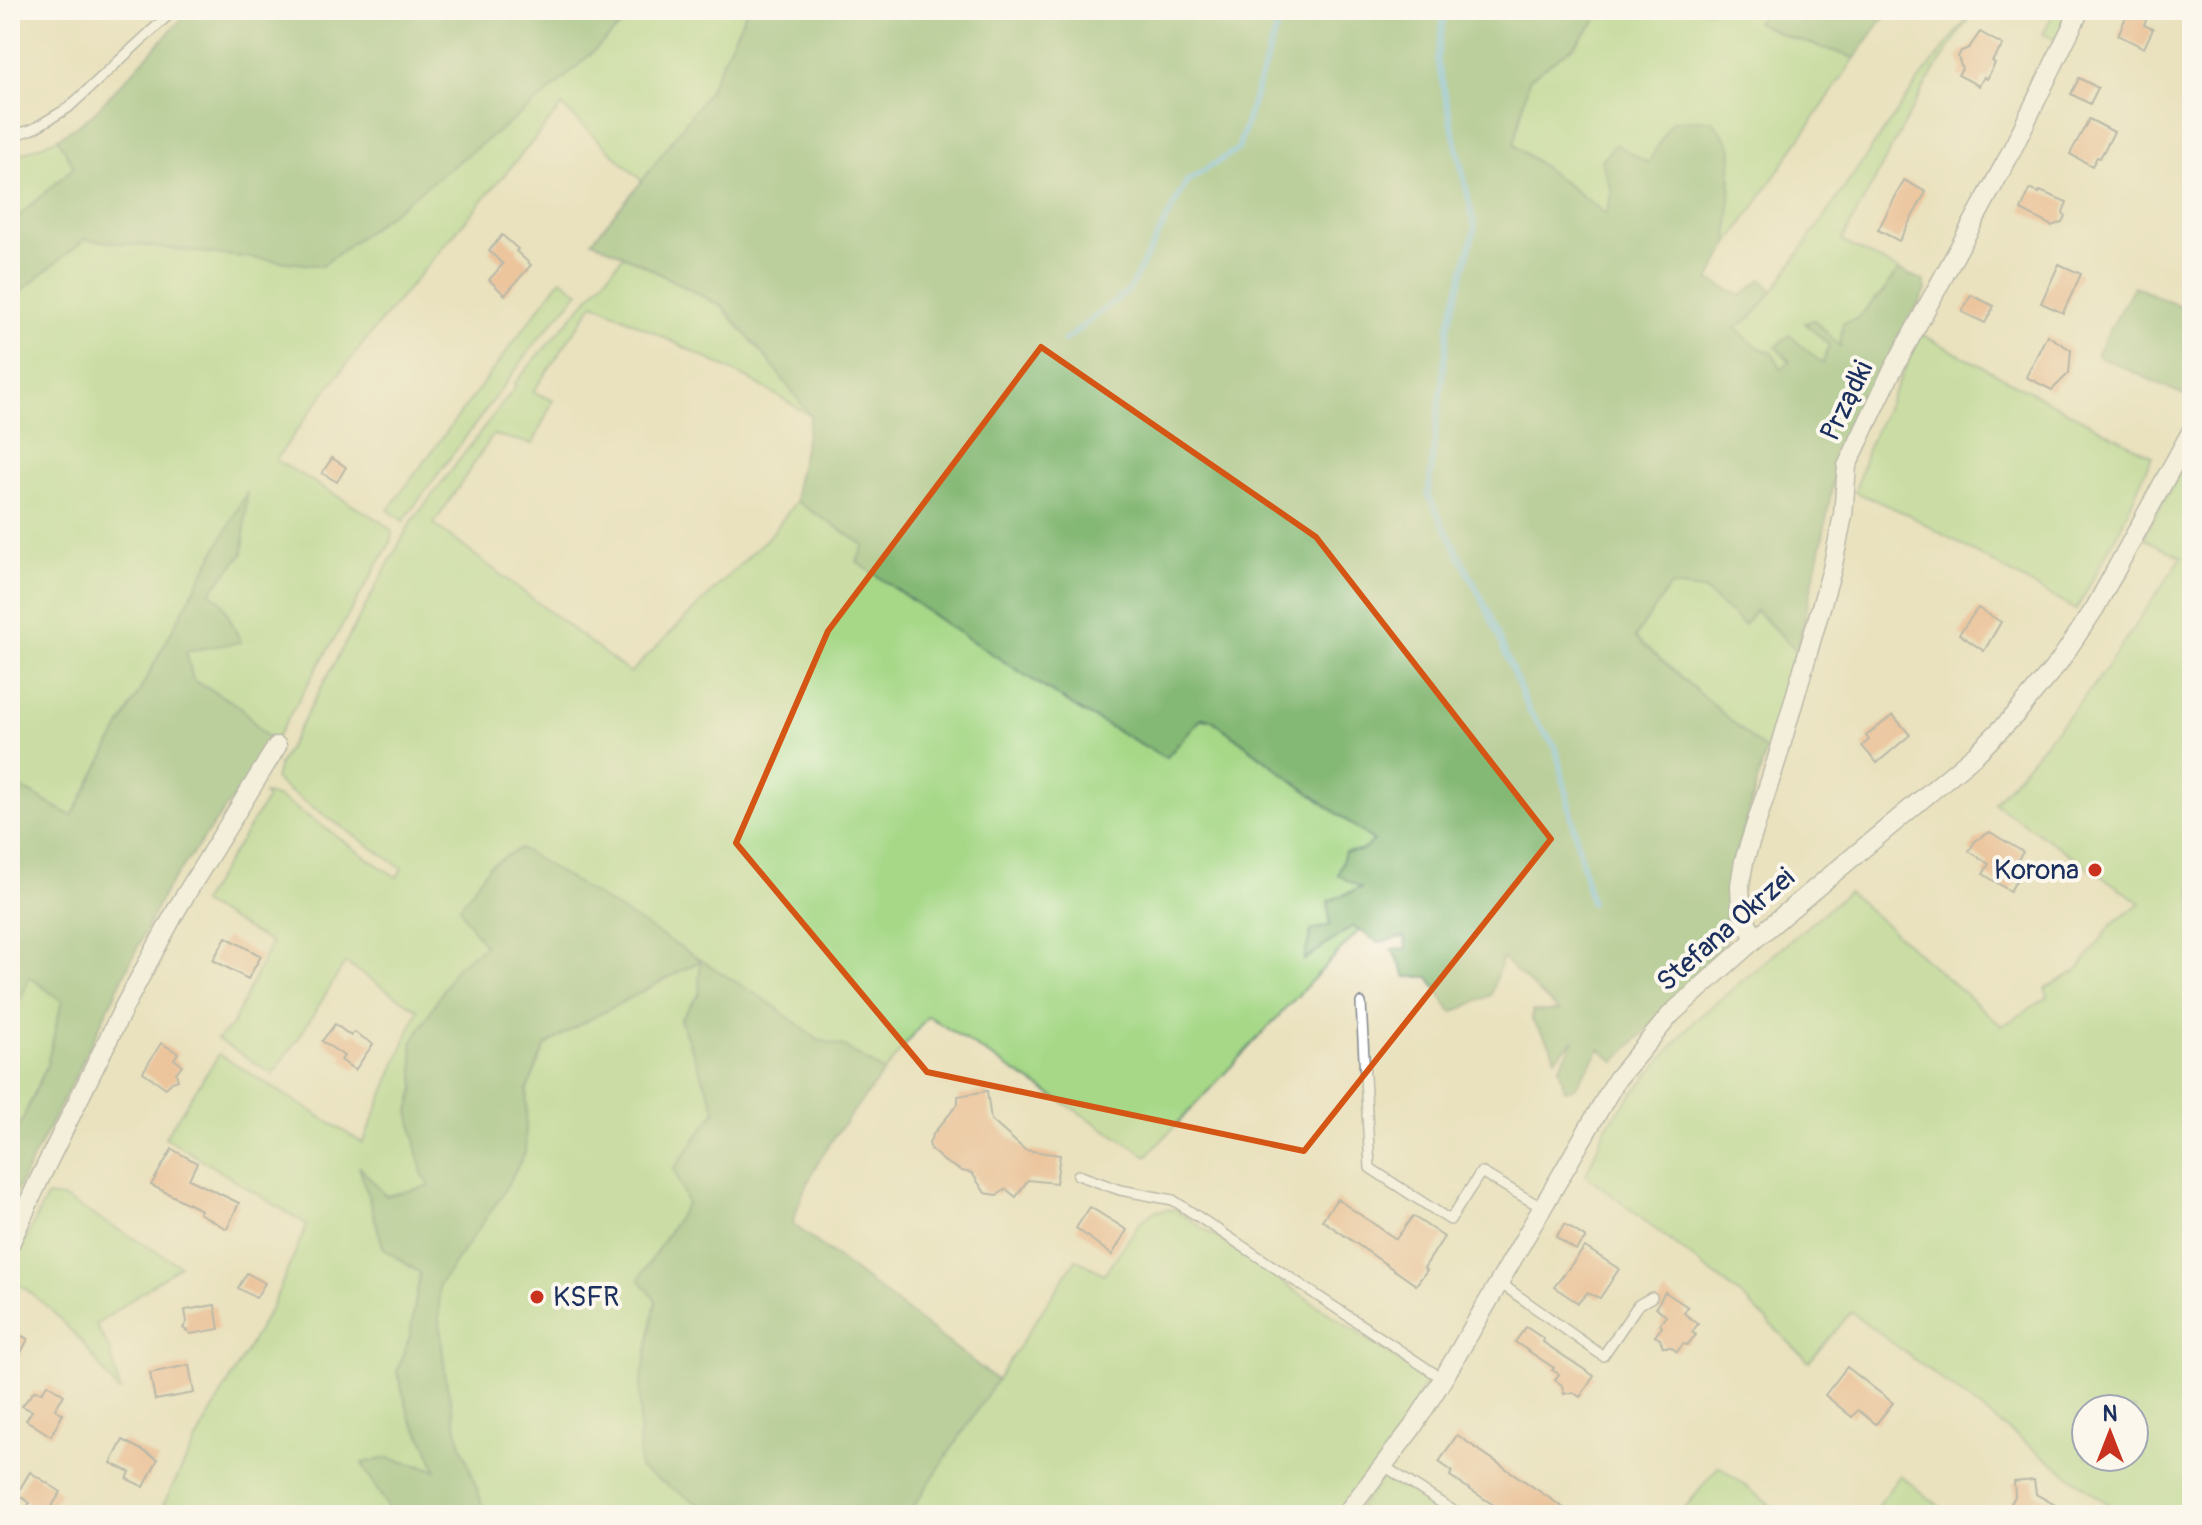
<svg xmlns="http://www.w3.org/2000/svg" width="2202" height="1525" font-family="Pangolin,sans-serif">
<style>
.green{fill:#a6d887;stroke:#608472;stroke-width:2;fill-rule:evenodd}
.forest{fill:#84b874;stroke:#507469;stroke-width:2}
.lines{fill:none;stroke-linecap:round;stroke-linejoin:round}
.stream{stroke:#6bbde7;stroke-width:6}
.building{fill:#efa277}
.lane-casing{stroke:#82888e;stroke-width:12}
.street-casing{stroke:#82888e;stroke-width:21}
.lane{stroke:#fff;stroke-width:9}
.street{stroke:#fff;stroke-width:18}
.marked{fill:none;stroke:#d45514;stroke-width:6;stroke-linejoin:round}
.poi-dot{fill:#c8321e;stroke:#fbf7ec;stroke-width:3}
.labels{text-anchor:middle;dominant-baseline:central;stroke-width:8;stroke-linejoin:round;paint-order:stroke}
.street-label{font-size:28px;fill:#1b2f5e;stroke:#fbf7ec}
.poi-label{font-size:28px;fill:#1b2f5e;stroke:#fbf7ec;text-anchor:end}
</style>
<rect width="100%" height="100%" fill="#fbf7ec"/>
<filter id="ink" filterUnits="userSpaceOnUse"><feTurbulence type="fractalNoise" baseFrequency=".0125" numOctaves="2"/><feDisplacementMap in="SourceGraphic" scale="16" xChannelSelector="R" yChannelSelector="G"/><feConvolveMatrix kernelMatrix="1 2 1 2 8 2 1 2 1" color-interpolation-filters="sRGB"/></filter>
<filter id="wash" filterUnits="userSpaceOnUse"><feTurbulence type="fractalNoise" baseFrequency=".006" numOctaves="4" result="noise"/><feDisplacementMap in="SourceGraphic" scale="32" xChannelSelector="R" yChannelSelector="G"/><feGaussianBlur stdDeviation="1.8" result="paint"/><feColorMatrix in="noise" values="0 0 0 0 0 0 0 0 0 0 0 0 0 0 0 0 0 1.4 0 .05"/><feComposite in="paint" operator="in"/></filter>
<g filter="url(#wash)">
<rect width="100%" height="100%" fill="#eae1be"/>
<g class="green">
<path d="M 638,10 L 747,10 L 708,92 L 642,181 L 562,106 C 465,224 362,335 276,460 L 380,521 L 392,531 L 391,542 L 274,742 L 261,731 L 241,707 L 192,680 L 186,650 L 210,592 L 243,553 L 246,494 L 72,816 L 10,782 L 10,302 L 14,296 L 85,239 L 322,266 L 548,93 Z"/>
<path d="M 1605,10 L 1766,10 L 1756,22 L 1783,35 L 1855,58 L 1728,245 L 1732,148 L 1648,163 L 1616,145 L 1601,160 L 1612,191 L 1606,214 L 1514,145 L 1529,79 L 1575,45 Z"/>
<path d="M 1974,10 L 1923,89 L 1842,241 L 1899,270 L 1883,292 L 1856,319 L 1840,347 L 1814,320 L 1806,323 L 1829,345 L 1823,364 L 1790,361 L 1782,369 L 1772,353 L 1755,346 L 1735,328 L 1752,317 L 1773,291 L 1919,80 Z"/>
<path d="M 2055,10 L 2070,10 L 2056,40 L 2043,34 Z"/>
<path d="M 58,138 L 74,167 L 10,224 L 10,155 L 26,152 Z"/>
<path d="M 624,255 L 722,307 L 764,355 L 811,416 L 749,379 L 594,303 L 533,392 L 553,400 L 533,444 L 493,435 L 434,524 L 630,673 L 773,532 L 796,501 L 864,545 L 858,562 L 947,625 L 1081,711 L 1212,720 L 1374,841 L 1361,851 L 1362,888 L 1330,925 L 1306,959 L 1353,926 L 1364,925 L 1147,1156 L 928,1016 L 884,1072 L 843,1046 L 818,1040 L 770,1003 L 699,994 L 680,1021 L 716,1110 L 674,1169 L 687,1203 L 640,1279 L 656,1301 L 640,1389 L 717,1515 L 486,1515 L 459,1438 L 446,1381 L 439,1319 L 439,1285 L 500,1198 L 525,1153 L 527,1090 L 545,1046 L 579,1025 L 465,918 L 486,946 L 412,1043 L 415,1088 L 409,1111 L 430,1186 L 386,1196 L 360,1169 L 384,1249 L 420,1273 L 410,1336 L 397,1371 L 410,1418 L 426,1444 L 437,1470 L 388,1458 L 362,1464 L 392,1515 L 158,1515 L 202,1429 L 272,1306 L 307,1225 L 165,1137 L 219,1054 L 363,1143 L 418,1010 L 345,963 L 300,1036 L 273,1074 L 217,1039 L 232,1025 L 271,943 L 201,903 L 267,799 L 264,794 C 278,795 291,806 303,813 C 335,833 365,859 397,877 L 402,868 L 282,786 L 275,779 L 279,765 L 410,524 L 516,386 L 514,384 C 550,341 589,299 624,255 Z"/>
<path d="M 561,279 L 579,292 L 540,337 L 403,521 L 388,510 Z"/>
<path d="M 1921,334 L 2152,456 L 2121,526 L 2076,610 L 1907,514 L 1855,492 L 1867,449 Z"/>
<path d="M 2192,450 L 2192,1515 L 2122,1515 L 1851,1312 L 1809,1362 L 1744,1298 L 1586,1175 L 1606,1126 L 1692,1023 L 1848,892 L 2002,1026 L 2048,997 L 2045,988 L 2077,971 L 2113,923 L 2141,903 L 1994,803 L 2095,684 L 2182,557 L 2143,538 ZM 2086,1409 L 2134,1409 L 2134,1457 L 2086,1457 Z"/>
<path d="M 1669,586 L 1704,590 L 1744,625 L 1755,610 L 1797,651 L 1766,751 L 1635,638 Z"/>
<path d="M 30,977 L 62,1001 L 47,1065 L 10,1147 L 10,1021 Z"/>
<path d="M 47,1196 L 63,1198 L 180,1265 L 96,1325 L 110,1350 L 120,1391 L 118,1391 L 82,1342 L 50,1309 L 26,1289 L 10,1280 L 10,1271 Z"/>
<path d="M 1175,1209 L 1427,1380 L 1375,1478 L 1345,1515 L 908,1515 L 1076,1259 L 1104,1274 L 1141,1221 L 1155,1211 Z"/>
<path d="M 1719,1466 L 1783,1515 L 1679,1515 Z"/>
<path d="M 1386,1473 L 1450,1515 L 1353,1515 Z"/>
<path d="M 1900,1475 L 1950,1515 L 1871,1515 Z"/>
</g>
<g class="forest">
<path d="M 190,10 L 638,10 L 548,93 L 322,266 L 85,239 L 15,296 L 10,302 L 10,224 L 74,167 L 58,138 L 92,115 Z"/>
<path d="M 747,10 L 1605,10 L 1575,45 L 1529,79 L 1514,145 L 1606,214 L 1612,191 L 1601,160 L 1616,144 L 1648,163 L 1672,121 L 1713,120 L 1732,148 L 1728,245 L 1709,280 L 1741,296 L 1762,279 L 1773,291 L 1752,317 L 1735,328 L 1755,346 L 1772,353 L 1782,369 L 1790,361 L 1776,347 L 1789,335 L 1823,364 L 1829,345 L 1805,323 L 1814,320 L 1840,346 L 1843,323 L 1856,319 L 1883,292 L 1899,270 L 1924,281 L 1926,290 L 1839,450 L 1822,542 L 1797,651 L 1756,610 L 1744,625 L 1704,590 L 1670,586 L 1635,637 L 1766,751 L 1731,875 L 1726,939 L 1716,957 L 1703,972 L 1615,1062 L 1600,1049 L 1574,1089 L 1565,1090 L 1559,1068 L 1575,1039 L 1555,1058 L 1550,1044 L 1532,1021 L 1532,1011 L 1559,1011 L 1502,958 L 1491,995 L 1452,1013 L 1429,977 L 1406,977 L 1392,949 L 1406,949 L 1405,937 L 1378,942 L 1353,926 L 1304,960 L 1311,931 L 1330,925 L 1328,901 L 1361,888 L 1338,875 L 1345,852 L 1361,851 L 1374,841 L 1212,720 L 1202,718 L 1166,758 L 1081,711 L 947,625 L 857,562 L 864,545 L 796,501 L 796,484 L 811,416 L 764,355 L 722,306 L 636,261 L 592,241 L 642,181 L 708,92 Z"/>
<path d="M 1766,10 L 1889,10 L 1855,58 L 1783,35 L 1756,22 Z"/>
<path d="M 2134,286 L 2192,312 L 2192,399 L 2096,355 Z"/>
<path d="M 247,492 L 243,553 L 210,592 L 222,602 L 241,642 L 186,651 L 193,680 L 241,707 L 261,731 L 274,742 L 163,894 L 76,1075 L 10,1203 L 10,1147 L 47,1065 L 62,1001 L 30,977 L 10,1021 L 10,782 L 72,816 Z"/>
<path d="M 520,848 L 770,1003 L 818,1040 L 843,1046 L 884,1072 C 847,1120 807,1164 793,1224 L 997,1380 L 908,1515 L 717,1515 L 639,1468 L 640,1389 L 656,1301 L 639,1279 L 687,1203 L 674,1169 L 716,1110 L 680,1020 L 699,994 L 700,961 L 579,1025 L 545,1046 L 527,1090 L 525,1153 L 500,1198 L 439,1285 L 439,1319 L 446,1381 L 459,1438 L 486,1515 L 392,1515 L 362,1463 L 388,1458 L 436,1470 L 426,1444 L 410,1418 L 397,1371 L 410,1336 L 420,1273 L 384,1249 L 359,1166 L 386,1196 L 430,1186 L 422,1173 L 409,1111 L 415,1088 L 412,1043 L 457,966 L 485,946 L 465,918 L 460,907 L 489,866 Z"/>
</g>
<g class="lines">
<g class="stream">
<path d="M 1445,10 L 1437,59 L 1475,228 L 1449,324 L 1428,495 L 1488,611 L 1529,711 L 1556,748 L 1591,903"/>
<path d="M 1064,341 L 1129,290 L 1187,181 L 1238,149 L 1279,20 L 1280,10"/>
</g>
</g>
<g id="blocks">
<g class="building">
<path d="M 2129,10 L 2134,10 L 2148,16 L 2144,25 L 2153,29 L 2144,48 L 2118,35 Z"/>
<path d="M 1980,32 L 2003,45 L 1992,61 L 1995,63 L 1987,79 L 1984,77 L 1979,86 L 1958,75 L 1962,69 L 1958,57 L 1961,51 L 1969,48 Z"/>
<path d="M 2079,78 L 2098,88 L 2090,104 L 2071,94 Z"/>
<path d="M 2089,119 L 2114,132 L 2100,158 L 2097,157 L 2092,166 L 2070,154 Z"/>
<path d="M 1904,180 L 1926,192 L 1899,241 L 1878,230 Z"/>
<path d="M 2030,189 L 2039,193 L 2040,191 L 2067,202 L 2063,212 L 2065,216 L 2062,222 L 2052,226 L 2021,210 Z"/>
<path d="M 502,235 L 518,249 L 516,251 L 531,265 L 505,295 L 489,280 L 503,264 L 489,251 Z"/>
<path d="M 2059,264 L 2081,274 L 2063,313 L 2041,303 Z"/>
<path d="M 1971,295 L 1994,306 L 1985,323 L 1962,312 Z"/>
<path d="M 2047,335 L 2071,350 L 2069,373 L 2052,390 L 2026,377 Z"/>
<path d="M 332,458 L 346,467 L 337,482 L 322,473 Z"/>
<path d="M 1978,608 L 2001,622 L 1984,651 L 1959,634 Z"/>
<path d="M 1893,715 L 1910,735 L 1877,763 L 1862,746 L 1869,740 L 1866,736 Z"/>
<path d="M 1990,832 L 2023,852 L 2013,867 L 2021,873 L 2010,891 L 1983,874 L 1989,864 L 1969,851 L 1975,841 Z"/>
<path d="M 226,937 L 261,956 L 248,979 L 213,960 Z"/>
<path d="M 335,1024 L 351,1036 L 354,1032 L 373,1044 L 355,1070 L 341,1060 L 344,1056 L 322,1041 Z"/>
<path d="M 161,1043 L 178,1053 L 174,1059 L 182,1065 L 176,1073 L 178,1080 L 172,1082 L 166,1088 L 143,1072 Z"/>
<path d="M 987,1091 L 991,1120 L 1025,1150 L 1060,1155 L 1056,1183 L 1028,1180 L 1016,1197 L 1006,1189 L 997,1195 L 985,1193 L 972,1173 L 962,1171 L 945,1162 L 931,1150 L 929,1143 L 933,1134 L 958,1104 L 958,1096 Z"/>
<path d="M 172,1149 L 197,1163 L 189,1179 L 239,1203 L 227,1229 L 199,1213 L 201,1210 L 151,1185 Z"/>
<path d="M 1337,1199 L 1396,1239 L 1413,1216 L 1444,1237 L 1424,1268 L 1427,1270 L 1416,1285 L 1322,1220 Z"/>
<path d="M 1090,1207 L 1127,1230 L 1112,1255 L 1076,1228 Z"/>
<path d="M 1565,1224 L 1586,1238 L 1576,1250 L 1556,1237 Z"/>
<path d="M 1585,1247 L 1619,1269 L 1600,1298 L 1587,1293 L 1578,1303 L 1554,1287 Z"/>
<path d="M 247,1273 L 265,1283 L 256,1298 L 238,1288 Z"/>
<path d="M 1665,1292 L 1688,1307 L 1684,1313 L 1698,1324 L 1692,1332 L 1696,1335 L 1687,1345 L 1683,1344 L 1677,1352 L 1671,1347 L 1663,1347 L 1660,1339 L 1655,1336 L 1662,1327 L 1660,1324 L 1666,1316 L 1656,1307 Z"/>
<path d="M 215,1305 L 219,1329 L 191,1334 L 183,1328 L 187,1322 L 185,1310 Z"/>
<path d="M 1526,1327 L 1544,1339 L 1543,1342 L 1594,1376 L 1580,1397 L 1573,1392 L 1564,1394 L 1562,1385 L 1555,1380 L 1559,1374 L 1552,1370 L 1554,1368 L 1515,1342 Z"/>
<path d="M 10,1330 L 28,1339 L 10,1374 Z"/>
<path d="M 189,1365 L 194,1393 L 155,1400 L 150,1373 Z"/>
<path d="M 1847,1367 L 1893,1403 L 1876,1424 L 1858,1410 L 1852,1417 L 1825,1395 Z"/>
<path d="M 48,1384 L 64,1395 L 55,1409 L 63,1414 L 51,1436 L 26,1420 L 32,1411 L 22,1406 L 34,1391 L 42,1392 Z"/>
<path d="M 1457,1435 L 1545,1495 L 1574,1515 L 1509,1515 L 1457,1481 L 1450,1476 L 1452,1471 L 1439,1462 Z"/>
<path d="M 123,1440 L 158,1459 L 144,1487 L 127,1479 L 130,1472 L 111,1463 Z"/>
<path d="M 30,1472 L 61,1492 L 46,1515 L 40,1515 L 27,1507 L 30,1503 L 17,1494 Z"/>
<path d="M 2034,1480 L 2036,1494 L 2073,1515 L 2005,1515 L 2015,1496 L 2014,1482 Z"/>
</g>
</g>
</g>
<g filter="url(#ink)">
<use href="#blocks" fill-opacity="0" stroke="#82888e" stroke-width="2"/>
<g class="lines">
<defs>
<g id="lane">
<path d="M 10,137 L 33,129 L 68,108 L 174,10"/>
<path d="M 1361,1003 L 1370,1168 L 1450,1220 L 1481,1172 L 1541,1207"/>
<path d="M 1078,1175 L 1120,1190 L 1173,1200 L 1443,1379"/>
<path d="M 1500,1283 L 1603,1356 L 1638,1305 L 1652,1297"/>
<path d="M 1384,1466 L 1460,1515"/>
</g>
<g id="street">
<path d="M 1755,939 L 1741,910 L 1740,885 L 1744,861 L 1777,759 L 1832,569 L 1843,515 L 1847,466 L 1890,375 L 2008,158 L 2080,10"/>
<path d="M 10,1244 L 39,1180 L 125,1005 L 178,907 L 277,746"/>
<path d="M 1345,1515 L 1412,1428 L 1443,1379 L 1617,1079 L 1671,1014 L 1755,939 L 1977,753 L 2015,715 L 2059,662 L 2095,608 L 2192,430"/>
</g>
</defs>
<use href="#lane" class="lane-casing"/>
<use href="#street" class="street-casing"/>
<use href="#lane" class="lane"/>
<use href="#street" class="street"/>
</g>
</g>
<path d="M0 0H2202V1525H0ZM 1041,347 L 1316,537 L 1551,839 L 1304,1151 L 927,1072 L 736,843 L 828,631 Z" fill="#eae1be" fill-opacity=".55" fill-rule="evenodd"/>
<path class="marked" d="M 1041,347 L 1316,537 L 1551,839 L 1304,1151 L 927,1072 L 736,843 L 828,631 Z"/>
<g class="poi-dot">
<circle cx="2095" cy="870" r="8"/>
<circle cx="537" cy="1297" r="8"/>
</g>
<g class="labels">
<g class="street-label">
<text transform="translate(1847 401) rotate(-64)">Prządki</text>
<text transform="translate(1726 930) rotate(-41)">Stefana Okrzei</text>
</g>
<g class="poi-label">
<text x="2079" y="870">Korona</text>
<text x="553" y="1297" text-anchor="start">KSFR</text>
</g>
</g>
<rect width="2202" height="1525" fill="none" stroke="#fbf7ec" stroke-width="40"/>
<g transform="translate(2110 1433)"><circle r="38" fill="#fbf7ec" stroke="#a1a7b3" stroke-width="2"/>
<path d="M0-6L14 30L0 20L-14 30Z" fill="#c8321e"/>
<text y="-12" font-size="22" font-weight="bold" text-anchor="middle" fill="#1b2f5e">N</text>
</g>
</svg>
